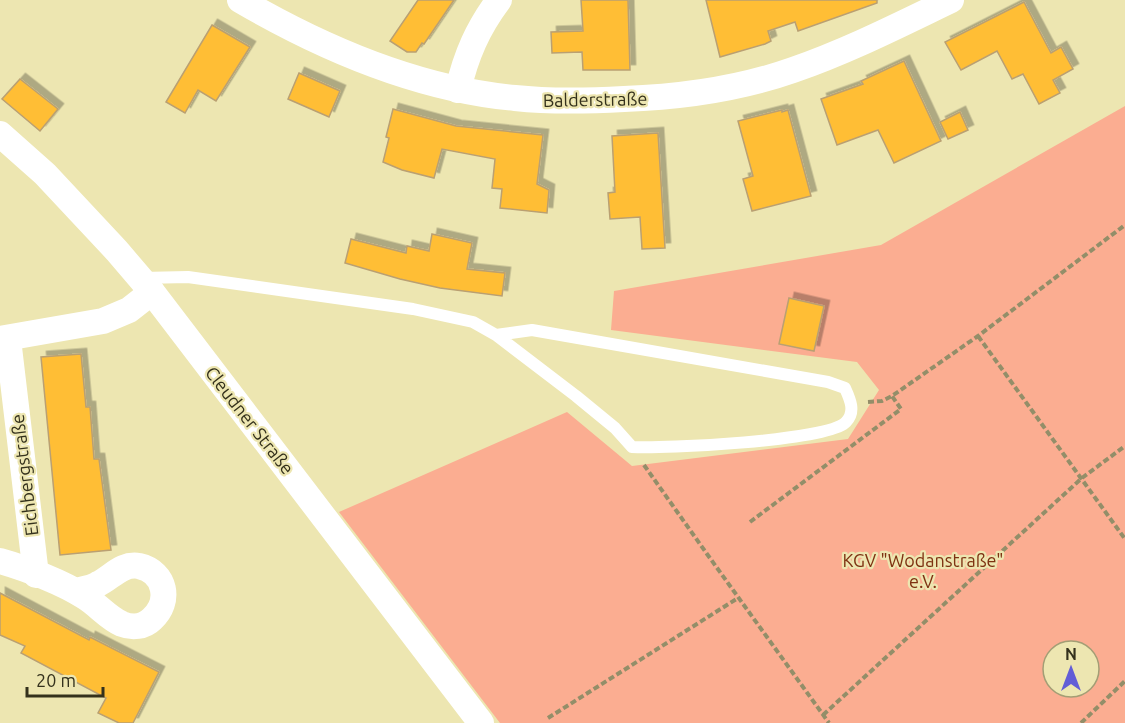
<svg xmlns="http://www.w3.org/2000/svg" width="1125" height="723" font-family="Ubuntu,sans-serif">
<style>
.green{fill:#fbad91;fill-rule:evenodd}
.building{fill:#ffbe35;stroke:#baa072;stroke-width:1.5;filter:url(#shadow)}
.lines{fill:none;stroke-linecap:round;stroke-linejoin:round}
.path{stroke:#938e69;stroke-width:4;stroke-dasharray:6 3;stroke-linecap:butt}
.service{stroke:#fff;stroke-width:12}
.minor{stroke:#fff;stroke-width:26}
.labels{text-anchor:middle;dominant-baseline:central;stroke-width:4.5;stroke-linejoin:round;paint-order:stroke}
.street-label{font-size:18px;fill:#34311c;stroke:#ede6b1}
.park-label{font-size:18px;fill:#7e3212;stroke:#ede6b1}
</style>
<defs>
<filter id="shadow"><feDropShadow dx="5.5" dy="-5.5" stdDeviation="0" flood-color="#0004"/></filter>
</defs>
<rect width="100%" height="100%" fill="#ede6b1"/>
<path class="green" d="M 1125,106 L 1125,723 L 500,723 L 339,512 L 567,412 L 632,466 L 848,439 L 879,390 L 857,362 L 611,330 L 614,291 L 881,245 ZM 1053,651 L 1089,651 L 1089,687 L 1053,687 Z"/>
<g class="building">
<path d="M 418,0 L 454,0 L 424,44 L 422,43 L 416,52 L 407,52 L 390,41 Z"/>
<path d="M 581,0 L 628,0 L 630,70 L 583,70 L 582,52 L 552,53 L 551,32 L 583,31 Z"/>
<path d="M 706,0 L 877,0 L 877,3 L 798,31 L 795,22 L 768,31 L 771,41 L 765,44 L 720,57 Z"/>
<path d="M 1024,2 L 1051,53 L 1061,47 L 1073,69 L 1053,80 L 1060,93 L 1039,104 L 1023,74 L 1012,79 L 997,51 L 961,70 L 945,42 Z"/>
<path d="M 212,25 L 250,47 L 216,101 L 198,90 L 185,113 L 166,102 Z"/>
<path d="M 904,61 L 941,141 L 894,163 L 878,130 L 837,145 L 821,99 L 863,84 L 861,81 Z"/>
<path d="M 299,73 L 340,91 L 329,117 L 288,99 Z"/>
<path d="M 20,79 L 58,109 L 40,131 L 2,99 Z"/>
<path d="M 393,109 L 456,126 L 543,135 L 537,184 L 549,190 L 547,213 L 500,208 L 502,189 L 492,188 L 495,159 L 442,149 L 434,178 L 402,170 L 383,162 L 389,138 L 386,137 Z"/>
<path d="M 782,110 L 782,112 L 788,110 L 811,196 L 752,211 L 743,179 L 753,176 L 738,121 Z"/>
<path d="M 960,112 L 968,130 L 948,139 L 940,122 Z"/>
<path d="M 658,133 L 665,248 L 642,249 L 640,217 L 610,219 L 608,193 L 615,192 L 612,136 Z"/>
<path d="M 432,234 L 472,243 L 467,269 L 505,273 L 502,296 L 440,288 L 400,279 L 345,263 L 351,239 L 406,253 L 407,246 L 429,251 Z"/>
<path d="M 789,298 L 824,306 L 814,351 L 779,344 Z"/>
<path d="M 81,354 L 86,407 L 90,407 L 94,459 L 99,459 L 111,550 L 60,555 L 41,357 Z"/>
<path d="M 0,593 L 89,640 L 90,637 L 159,672 L 133,723 L 119,723 L 98,713 L 106,698 L 21,653 L 25,646 L 0,635 Z"/>
</g>
<g class="lines">
<g class="path">
<path d="M 978,336 L 1125,539"/>
<path d="M 868,402 L 882,401 L 892,396 L 978,336 L 1125,225"/>
<path d="M 644,465 L 707,554 L 829,723"/>
<path d="M 750,522 L 901,409 L 892,396"/>
<path d="M 823,715 L 1082,478 L 1125,446"/>
<path d="M 548,718 L 738,598"/>
<path d="M 1081,723 L 1125,681"/>
</g>
<path class="service" d="M 141,278 L 188,277 L 413,309 L 473,322 L 496,335 L 576,396 L 615,428 L 632,447 C 663,449 829,441 846,422 C 856,412 850,399 845,388 L 828,382 L 532,330 L 496,335"/>
<g class="minor">
<path d="M 240,0 C 324,49 418,89 515,98 C 552,102 588,101 624,99 C 682,97 739,89 793,70 C 848,51 899,25 951,0"/>
<path d="M 458,90 C 466,55 478,28 499,0"/>
<path d="M 0,134 L 45,174 L 117,251 L 152,292 L 481,723"/>
<path d="M 0,339 L 103,321 L 129,310 L 152,292"/>
<path d="M 8,339 L 36,575"/>
<path d="M 0,561 C 25,568 64,583 85,597 C 98,605 108,618 122,624 C 132,628 144,627 152,619 C 171,602 166,572 139,566 C 122,563 112,577 98,584 C 92,588 83,589 76,591"/>
</g>
</g>
<g class="labels">
<g class="street-label">
<text transform="translate(595 99) rotate(-1)">Balderstraße</text>
<text transform="translate(250 420) rotate(52)">Cleudner Straße</text>
<text transform="translate(24 475) rotate(-97)">Eichbergstraße</text>
</g>
<g class="park-label">
<text x="923" y="560">KGV "Wodanstraße"<tspan x="923" dy="21">e.V.</tspan></text>
</g>
</g>
<g transform="translate(1071 669)"><circle r="28" fill="#ede6b1" stroke="#a39e75" stroke-width="1.5"/>
<path d="M0-4.5L10 22L0 15L-10 22Z" fill="#635dd6"/>
<text y="-9" font-size="16" font-weight="bold" text-anchor="middle" fill="#34311c">N</text>
</g>
<path d="M27 687v9h76v-9" fill="none" stroke="#34311c" stroke-width="3"/>
<text x="36" y="687" font-size="18" fill="#34311c" stroke="#ede6b1" stroke-width="4.5" paint-order="stroke">20 m</text>
</svg>
